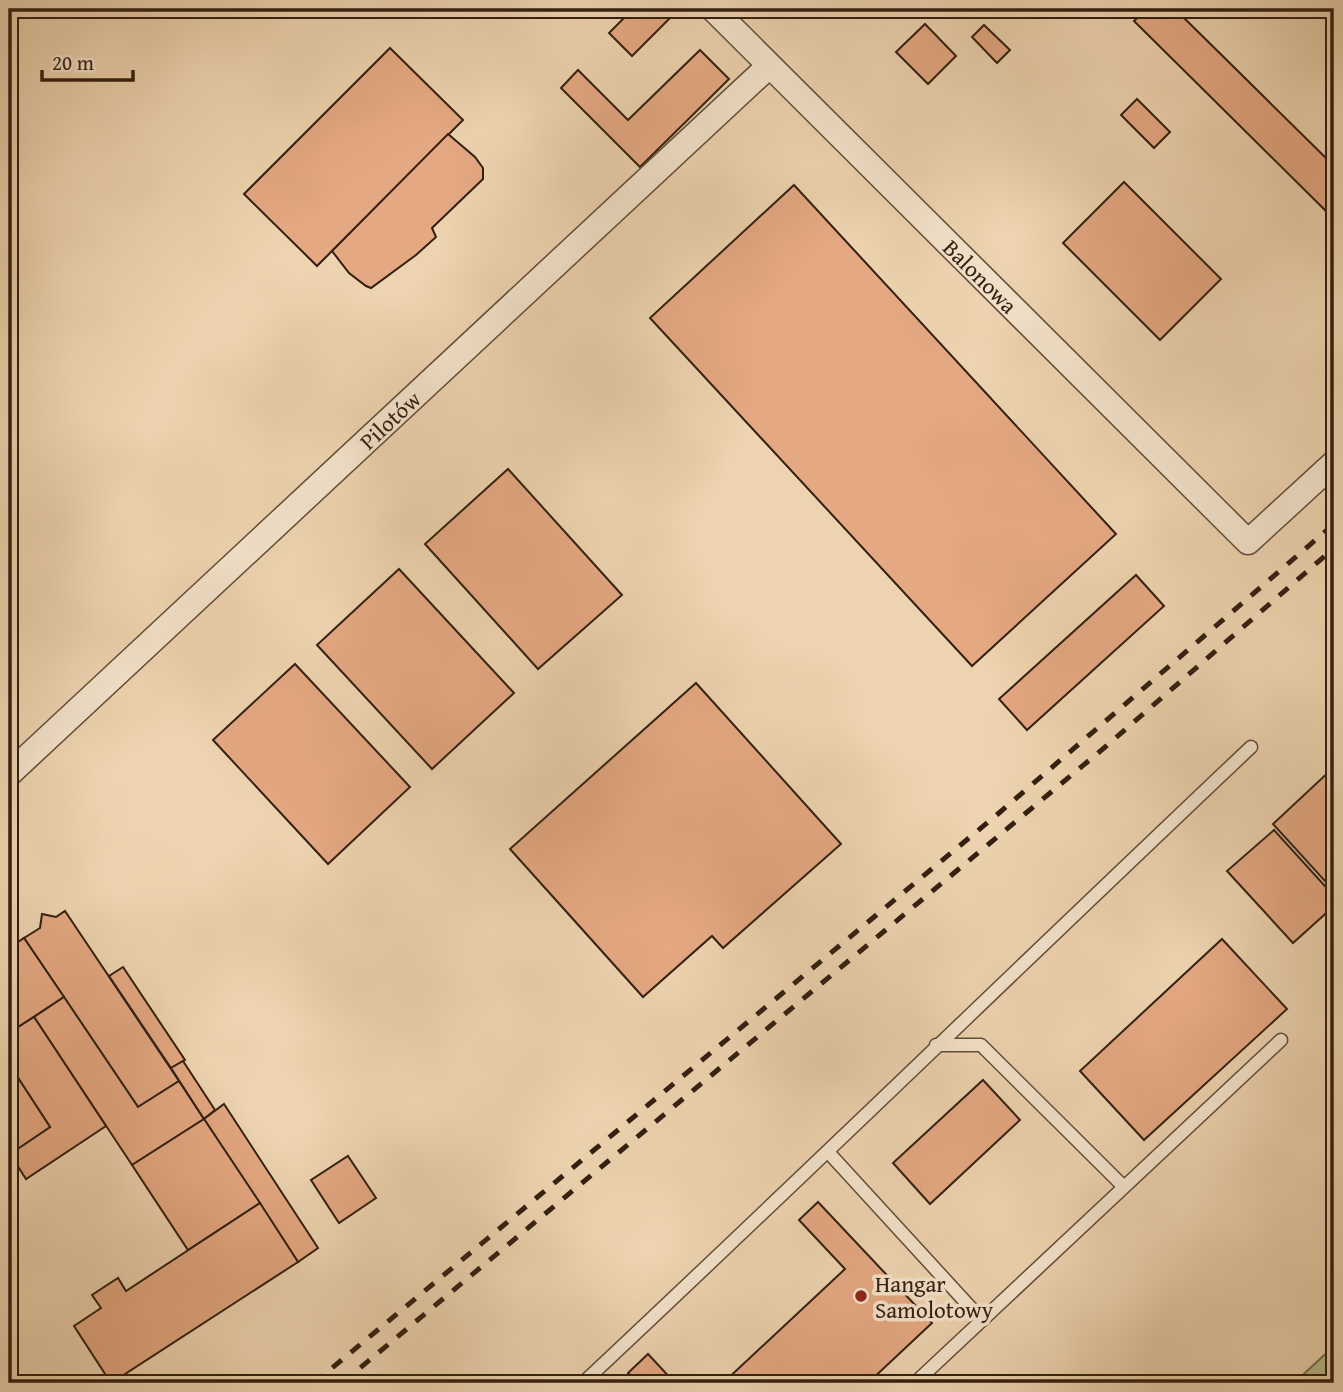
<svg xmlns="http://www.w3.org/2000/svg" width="1343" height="1392" font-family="'Gentium Book Plus',serif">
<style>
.green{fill:#b8bc8b;stroke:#766e4e;stroke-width:2}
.building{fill:#e4a882;stroke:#331f10;stroke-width:2}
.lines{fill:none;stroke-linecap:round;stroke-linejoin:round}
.service-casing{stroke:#624c38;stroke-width:15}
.minor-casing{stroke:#624c38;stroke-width:27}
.service{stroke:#f3e2cb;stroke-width:12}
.minor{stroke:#f3e2cb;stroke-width:24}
.rail{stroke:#331f10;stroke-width:5;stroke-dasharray:12 12;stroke-linecap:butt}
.poi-dot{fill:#8f2418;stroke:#f3e2cb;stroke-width:2.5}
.labels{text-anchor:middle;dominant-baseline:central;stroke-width:7;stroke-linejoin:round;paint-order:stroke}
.street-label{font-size:23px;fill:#331f10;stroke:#f3e2cb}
.poi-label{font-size:23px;fill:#331f10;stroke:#f3e2cb;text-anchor:start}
</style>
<rect width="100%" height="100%" fill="#edd3af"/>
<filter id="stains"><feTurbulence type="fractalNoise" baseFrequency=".00286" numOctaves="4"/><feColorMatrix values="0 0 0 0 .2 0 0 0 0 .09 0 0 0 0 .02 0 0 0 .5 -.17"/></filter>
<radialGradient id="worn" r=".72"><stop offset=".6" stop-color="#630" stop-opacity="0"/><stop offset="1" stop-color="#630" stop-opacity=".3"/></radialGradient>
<path class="green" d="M 1334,1346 L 1334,1383 L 1294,1383 Z"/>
<g class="building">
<path d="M 633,9 L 679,9 L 632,56 L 609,33 Z"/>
<path d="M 1146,9 L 1175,9 L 1334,166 L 1334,219 L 1134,21 Z"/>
<path d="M 925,24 L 956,56 L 928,84 L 896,52 Z"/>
<path d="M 984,25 L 1010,50 L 997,63 L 972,37 Z"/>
<path d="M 390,48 L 463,120 L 317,266 L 244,194 Z"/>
<path d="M 700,50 L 729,79 L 640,167 L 561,88 L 578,70 L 628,120 Z"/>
<path d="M 1137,99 L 1170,132 L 1154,148 L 1121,115 Z"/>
<path d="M 448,134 L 475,157 L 483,168 L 483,179 L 432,228 L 436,237 L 416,255 L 371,288 L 366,286 L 349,273 L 332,251 Z"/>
<path d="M 1124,182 L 1221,279 L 1160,340 L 1063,243 Z"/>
<path d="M 794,185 L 1116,534 L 972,666 L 650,318 Z"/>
<path d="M 508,469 L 622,595 L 538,669 L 425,544 Z"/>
<path d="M 399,569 L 514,693 L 432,769 L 317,645 Z"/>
<path d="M 1136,575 L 1164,606 L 1027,730 L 999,699 Z"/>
<path d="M 295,664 L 410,787 L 328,864 L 213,740 Z"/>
<path d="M 696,683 L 841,844 L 723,948 L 712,936 L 643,997 L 510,849 Z"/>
<path d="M 1334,767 L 1334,891 L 1273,824 Z"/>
<path d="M 1274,830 L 1334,896 L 1334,906 L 1293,943 L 1227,871 Z"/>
<path d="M 65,911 L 179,1081 L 138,1107 L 24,938 L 40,928 L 42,914 L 56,917 Z"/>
<path d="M 24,938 L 64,997 L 9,1033 L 9,948 Z"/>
<path d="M 1222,939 L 1287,1009 L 1144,1140 L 1080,1071 Z"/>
<path d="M 123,967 L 185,1060 L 171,1068 L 109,976 Z"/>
<path d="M 64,997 L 138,1107 L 179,1081 L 204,1119 L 132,1165 L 34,1017 Z"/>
<path d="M 34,1017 L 106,1126 L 26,1179 L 10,1154 L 50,1127 L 9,1064 L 9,1033 Z"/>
<path d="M 183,1061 L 215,1110 L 204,1119 L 171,1068 Z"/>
<path d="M 9,1064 L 50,1127 L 10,1154 L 9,1153 Z"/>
<path d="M 983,1080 L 1020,1120 L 930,1204 L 893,1163 Z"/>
<path d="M 224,1104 L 318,1248 L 298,1262 L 204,1119 Z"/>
<path d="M 204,1119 L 260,1203 L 188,1250 L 132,1165 Z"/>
<path d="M 348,1156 L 376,1198 L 339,1223 L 311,1180 Z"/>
<path d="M 818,1202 L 932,1323 L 868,1383 L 723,1383 L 845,1269 L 799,1220 Z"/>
<path d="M 260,1203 L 298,1262 L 111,1383 L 74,1326 L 101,1308 L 92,1295 L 118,1278 L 126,1291 Z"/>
<path d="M 648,1354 L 675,1383 L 638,1383 L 628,1373 Z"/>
</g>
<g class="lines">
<defs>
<g id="service">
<path d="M 936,1045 L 981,1045 L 1123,1186"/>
<path d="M 829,1153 L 982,1320"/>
<path d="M 583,1383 C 807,1173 1027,959 1251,747"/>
<path d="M 915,1383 L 1281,1040"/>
</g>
<g id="minor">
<path id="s1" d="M 713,9 L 1248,542 L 1334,463"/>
<path id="s2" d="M 9,774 L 769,66"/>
</g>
</defs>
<use href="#service" class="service-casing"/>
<use href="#minor" class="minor-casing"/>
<use href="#service" class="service"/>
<use href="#minor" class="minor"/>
<g class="rail">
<path d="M 314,1383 L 999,813 L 1334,524"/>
<path d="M 342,1383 L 1104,748 L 1334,548"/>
</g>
</g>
<circle class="poi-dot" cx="861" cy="1296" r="7"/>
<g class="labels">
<g class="street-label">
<text stroke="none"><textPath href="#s1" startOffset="378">Balonowa</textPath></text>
<text stroke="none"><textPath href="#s2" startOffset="520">Pilotów</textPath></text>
</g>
<g class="poi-label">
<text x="875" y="1283">Hangar<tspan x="875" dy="26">Samolotowy</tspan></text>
</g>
</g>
<rect width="1343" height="1392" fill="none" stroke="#edd3af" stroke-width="35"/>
<rect x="10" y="10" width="1322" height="1371" fill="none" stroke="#331f10" stroke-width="3.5"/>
<rect x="18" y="18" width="1308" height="1357" fill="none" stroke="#331f10" stroke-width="2"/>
<path d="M42 70v10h91v-10" fill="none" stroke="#331f10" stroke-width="3.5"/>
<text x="52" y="70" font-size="21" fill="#331f10" stroke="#f3e2cb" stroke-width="5" paint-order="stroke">20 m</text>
<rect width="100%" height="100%" filter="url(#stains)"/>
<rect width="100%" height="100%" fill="url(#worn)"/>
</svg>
